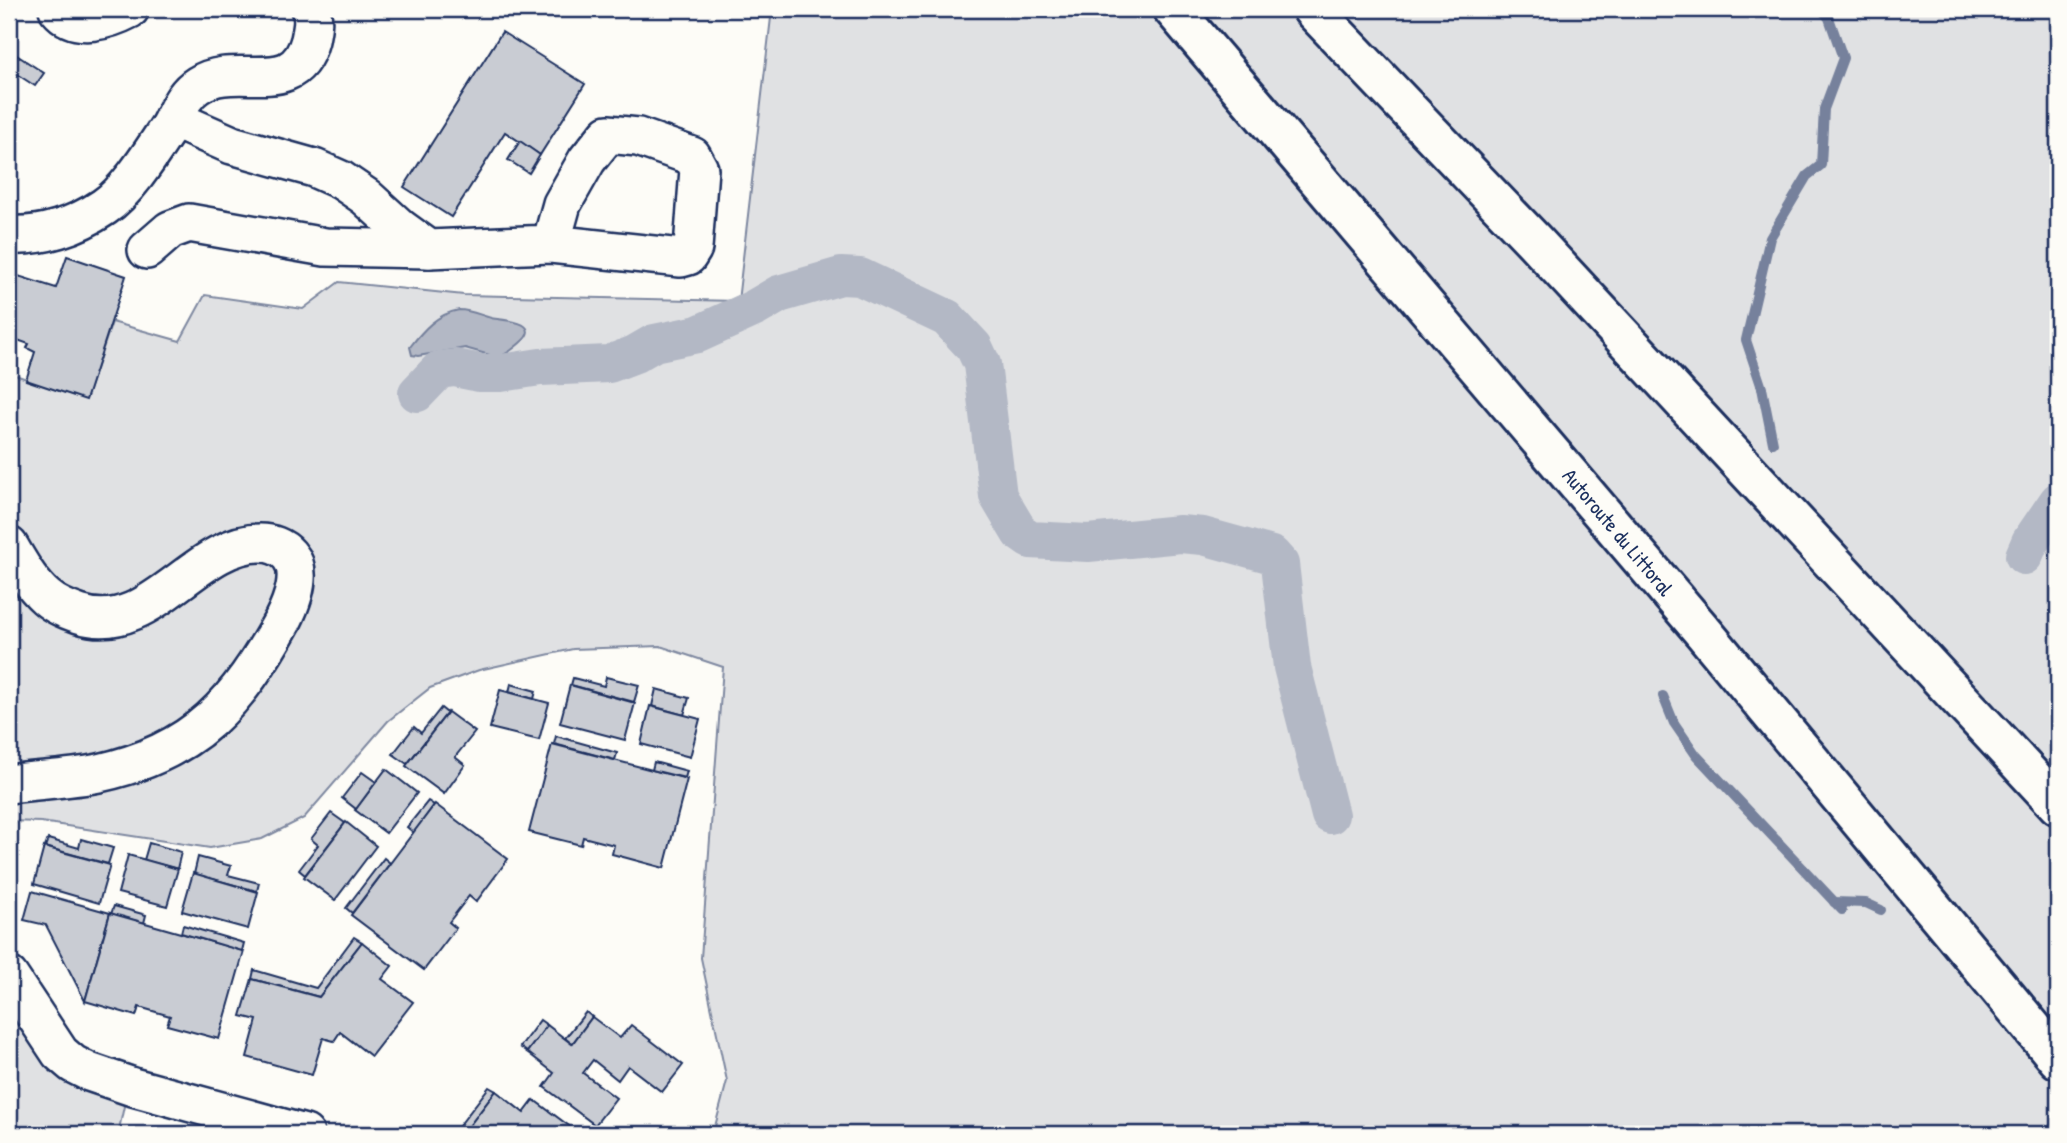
<svg xmlns="http://www.w3.org/2000/svg" width="2067" height="1143" font-family="'Patrick Hand',sans-serif">
<style>
.green{fill:#e0e1e3;stroke:#7e88a0;stroke-width:2}
.water{fill:#b3b8c5;stroke:#76819c;stroke-width:2}
.lines{fill:none;stroke-linecap:round;stroke-linejoin:round}
.stream{stroke:#76819c;stroke-width:10}
.canal{stroke:#b3b8c5;stroke-width:38}
.building{fill:#c9ccd3;stroke:#1b2f5e;stroke-width:2}
.minor-casing{stroke:#1b2f5e;stroke-width:42}
.highway-casing{stroke:#1b2f5e;stroke-width:44}
.minor{stroke:#fdfcf7;stroke-width:37}
.highway{stroke:#fdfcf7;stroke-width:38}
.labels{text-anchor:middle;dominant-baseline:central;stroke-width:5;stroke-linejoin:round;paint-order:stroke}
.street-label{font-size:21px;fill:#1b2f5e;stroke:#fdfcf7}
</style>
<rect width="100%" height="100%" fill="#fdfcf7"/>
<filter id="ink" filterUnits="userSpaceOnUse"><feTurbulence type="fractalNoise" baseFrequency=".0143" numOctaves="2"/><feDisplacementMap in="SourceGraphic" scale="14" xChannelSelector="R" yChannelSelector="G"/><feConvolveMatrix kernelMatrix="1 2 1 2 8 2 1 2 1" color-interpolation-filters="sRGB"/></filter>
<g filter="url(#ink)">
<g class="green">
<path d="M 772,9 L 2058,9 L 2058,1134 L 713,1134 L 727,1081 L 701,958 L 723,667 L 660,646 L 573,649 L 479,670 L 430,688 L 388,721 L 304,818 L 262,839 L 210,848 L 41,822 L 9,821 L 9,373 L 86,399 L 112,322 L 180,341 L 205,295 L 303,309 L 339,282 L 464,295 L 738,301 Z"/>
<path d="M 9,1003 L 126,1097 L 118,1134 L 9,1134 Z"/>
</g>
<path class="water" d="M 459,310 C 470,310 480,315 491,318 C 500,320 546,321 520,343 C 513,349 506,355 497,357 L 465,348 L 418,356 L 412,355 L 410,347 C 423,330 437,314 459,310 Z"/>
<g class="lines">
<g class="stream">
<path d="M 1773,443 L 1762,388 L 1746,340 L 1770,238 L 1807,176 L 1821,165 L 1824,109 L 1843,58 L 1829,18 L 1821,9"/>
<path d="M 1663,696 L 1674,723 L 1696,755 L 1842,910"/>
<path d="M 1834,902 L 1866,903 L 1881,910"/>
</g>
<g class="canal">
<path d="M 417,393 L 439,370 L 455,368 L 480,373 L 501,373 L 540,367 L 609,364 L 635,354 L 654,343 L 698,334 L 755,308 L 779,294 L 841,276 L 860,277 L 947,318 L 974,347 L 982,364 L 998,496 L 1020,533 L 1030,540 L 1088,543 L 1180,534 L 1203,536 L 1272,555 L 1280,564 L 1292,667 L 1330,815"/>
<path d="M 2024,556 L 2030,542 L 2058,501"/>
</g>
</g>
<g class="building">
<path d="M 502,32 L 585,84 L 540,155 L 505,132 L 451,217 L 404,187 Z"/>
<path d="M 15,54 L 44,73 L 35,86 L 9,69 L 9,64 Z"/>
<path d="M 520,141 L 540,155 L 529,173 L 508,160 Z"/>
<path d="M 67,256 L 126,276 L 86,400 L 26,380 L 35,352 L 27,348 L 29,344 L 9,337 L 9,273 L 56,288 Z"/>
<path d="M 606,677 L 639,685 L 634,702 L 571,685 L 573,678 L 604,686 Z"/>
<path d="M 511,684 L 536,691 L 534,699 L 509,692 Z"/>
<path d="M 570,685 L 635,703 L 625,740 L 560,723 Z"/>
<path d="M 656,689 L 689,698 L 684,715 L 652,706 Z"/>
<path d="M 500,690 L 549,703 L 539,740 L 490,728 Z"/>
<path d="M 650,706 L 700,719 L 690,757 L 641,744 Z"/>
<path d="M 441,708 L 447,713 L 407,764 L 393,754 L 414,727 L 421,733 Z"/>
<path d="M 448,712 L 475,732 L 455,757 L 465,765 L 444,794 L 406,766 Z"/>
<path d="M 556,736 L 617,753 L 615,760 L 554,744 Z"/>
<path d="M 552,744 L 687,779 L 664,868 L 612,854 L 614,845 L 583,837 L 581,845 L 529,832 Z"/>
<path d="M 654,762 L 687,771 L 685,778 L 652,770 Z"/>
<path d="M 386,769 L 417,793 L 386,833 L 355,810 Z"/>
<path d="M 362,772 L 376,782 L 356,809 L 342,798 Z"/>
<path d="M 428,801 L 434,805 L 414,833 L 407,827 Z"/>
<path d="M 435,804 L 508,859 L 476,902 L 469,896 L 449,922 L 456,928 L 424,970 L 351,915 Z"/>
<path d="M 331,813 L 345,823 L 305,875 L 299,870 L 318,845 L 311,839 Z"/>
<path d="M 346,822 L 376,846 L 335,900 L 304,877 Z"/>
<path d="M 48,839 L 79,848 L 81,839 L 113,848 L 108,864 L 45,847 Z"/>
<path d="M 149,843 L 181,852 L 177,869 L 144,860 Z"/>
<path d="M 44,847 L 110,865 L 99,903 L 34,884 Z"/>
<path d="M 128,855 L 178,869 L 167,906 L 118,893 Z"/>
<path d="M 198,857 L 231,866 L 228,875 L 259,883 L 257,891 L 194,874 Z"/>
<path d="M 384,858 L 390,863 L 352,913 L 346,908 Z"/>
<path d="M 193,873 L 258,892 L 248,929 L 182,911 Z"/>
<path d="M 32,891 L 110,913 L 85,1001 L 46,925 L 24,920 Z"/>
<path d="M 114,906 L 146,915 L 144,923 L 111,914 Z"/>
<path d="M 110,913 L 244,951 L 219,1039 L 167,1025 L 170,1016 L 139,1007 L 136,1016 L 85,1001 Z"/>
<path d="M 183,925 L 244,943 L 242,951 L 181,933 Z"/>
<path d="M 354,937 L 362,942 L 319,997 L 252,979 L 254,970 L 316,988 Z"/>
<path d="M 362,942 L 392,966 L 382,979 L 413,1002 L 371,1056 L 340,1032 L 334,1041 L 323,1038 L 312,1075 L 247,1057 L 257,1020 L 241,1016 L 252,979 L 319,997 Z"/>
<path d="M 586,1012 L 592,1017 L 572,1044 L 565,1038 Z"/>
<path d="M 592,1017 L 620,1038 L 631,1025 L 683,1065 L 662,1092 L 628,1066 L 618,1080 L 593,1060 L 583,1073 L 616,1098 L 595,1125 L 544,1087 L 554,1073 L 527,1052 L 547,1025 L 572,1044 Z"/>
<path d="M 540,1020 L 547,1025 L 527,1052 L 520,1047 Z"/>
<path d="M 489,1087 L 496,1091 L 463,1134 L 453,1134 Z"/>
<path d="M 496,1091 L 524,1113 L 534,1100 L 580,1134 L 463,1134 Z"/>
</g>
<g class="lines">
<defs>
<g id="minor">
<path d="M 58,9 C 76,31 109,20 130,9"/>
<path d="M 173,119 L 232,145 L 314,168 L 341,180 L 366,197 L 400,228 L 429,249 L 551,244 L 681,258 L 688,256 L 693,248 L 699,169 L 692,156 L 638,137 L 608,134 L 587,160 L 562,204 L 551,244"/>
<path d="M 9,235 C 42,237 76,226 104,207 C 128,191 152,152 168,128 C 177,113 182,95 198,85 C 237,59 294,101 310,40 C 312,30 315,18 310,9"/>
<path d="M 147,250 L 170,230 L 189,223 L 325,247 L 429,249"/>
<path d="M 9,546 C 20,564 30,583 46,597 C 56,606 67,610 79,614 C 150,638 194,543 260,543 C 271,543 282,547 289,555 C 304,572 292,602 283,620 C 237,703 196,752 99,773 C 69,779 38,780 9,784"/>
<path d="M 9,976 L 60,1053 L 73,1064 L 89,1072 L 133,1087 L 305,1134"/>
</g>
<g id="highway">
<path d="M 1173,9 L 1705,634 L 2058,1059"/>
<path d="M 1312,9 L 1535,242 L 2058,805"/>
</g>
</defs>
<use href="#minor" class="minor-casing"/>
<use href="#highway" class="highway-casing"/>
<use href="#minor" class="minor"/>
<use href="#highway" class="highway"/>
</g>
</g>
<g class="labels">
<g class="street-label">
<text transform="translate(1618 532) rotate(50)">Autoroute du Littoral</text>
</g>
</g>
<rect width="2067" height="1143" fill="none" stroke="#fdfcf7" stroke-width="35"/>
<rect x="18" y="18" width="2032" height="1108" fill="none" stroke="#1b2f5e" stroke-width="2.5" filter="url(#ink)"/>
</svg>
